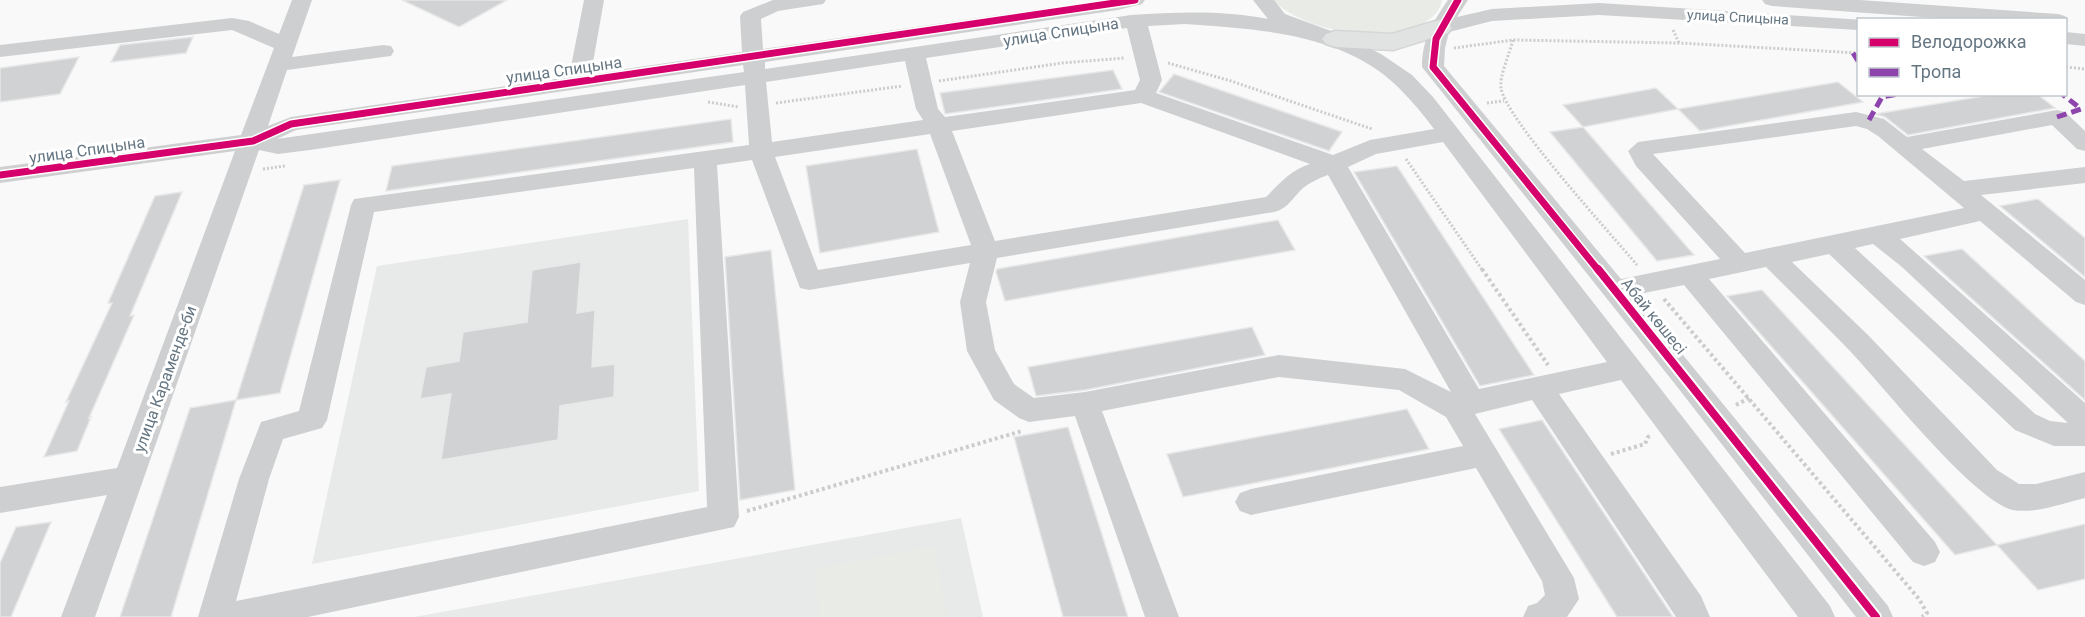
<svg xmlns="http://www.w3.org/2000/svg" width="2085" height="617" font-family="Roboto,sans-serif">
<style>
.built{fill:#e8e9e9}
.green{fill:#e8ebe6}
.building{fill:#d0d2d3;stroke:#e8e8e8;stroke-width:1.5}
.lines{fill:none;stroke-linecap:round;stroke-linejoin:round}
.major-casing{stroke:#d5d6d7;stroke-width:3}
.path-far1{stroke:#cbcccd;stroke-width:3;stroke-dasharray:2 2;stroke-linecap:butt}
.path{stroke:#cbcccd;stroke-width:4;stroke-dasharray:3 3;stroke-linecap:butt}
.minor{fill:#cecfd0;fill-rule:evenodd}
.major{fill:#e1e2e2;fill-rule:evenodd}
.quiet{stroke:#8e44ad;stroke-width:5;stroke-dasharray:10 5;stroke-linecap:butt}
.cycleway-far1-casing{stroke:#fff;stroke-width:10}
.cycleway-casing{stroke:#fff;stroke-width:12}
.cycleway-far1{stroke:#d6006c;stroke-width:7}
.cycleway{stroke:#d6006c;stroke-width:8}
.labels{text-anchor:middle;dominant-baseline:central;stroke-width:6;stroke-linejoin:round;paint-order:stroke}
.far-street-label{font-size:14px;fill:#657683;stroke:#fff}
.street-label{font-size:16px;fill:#657683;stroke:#fff}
</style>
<rect width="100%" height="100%" fill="#f9f9f9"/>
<g class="built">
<path d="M 688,219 L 699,491 L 312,564 L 377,266 Z"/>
<path d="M 961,518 L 983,617 L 414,617 Z"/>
</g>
<g class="green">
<path d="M 1273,0 L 1442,0 C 1441,4 1439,10 1436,13 C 1404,51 1304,33 1273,0 Z"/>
<path d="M 934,546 L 947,617 L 819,617 L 814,569 Z"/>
</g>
<g class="building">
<path d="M 402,0 L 507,0 L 459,27 Z"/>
<path d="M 193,37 L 186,53 L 111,62 L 120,45 Z"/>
<path d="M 79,57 L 60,94 L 0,102 L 0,68 Z"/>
<path d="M 1113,70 L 1122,89 L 945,114 L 940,93 Z"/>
<path d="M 1174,74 L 1342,132 L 1329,151 L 1159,92 Z"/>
<path d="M 1838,82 L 1863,102 L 1700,131 L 1678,109 Z"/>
<path d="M 1656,88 L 1678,109 L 1583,127 L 1563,105 Z"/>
<path d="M 1996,94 L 2037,94 L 2055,108 L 1908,135 L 1885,117 L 1875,114 Z"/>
<path d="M 731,119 L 733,142 L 386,191 L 392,166 Z"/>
<path d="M 1583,127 L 1694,255 L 1657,261 L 1550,132 Z"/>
<path d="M 917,149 L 939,232 L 820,253 L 806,166 Z"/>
<path d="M 1397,166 L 1534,375 L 1480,386 L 1354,172 Z"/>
<path d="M 340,180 L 280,393 L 236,400 L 304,185 Z"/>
<path d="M 182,192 L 130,316 L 134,315 L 89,418 L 91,417 L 77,451 L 44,457 L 69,401 L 66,402 L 112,303 L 108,303 L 155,196 Z"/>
<path d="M 2038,199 L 2085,238 L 2085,277 L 2000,206 Z"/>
<path d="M 1278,220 L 1295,250 L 1005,301 L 996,272 L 997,269 Z"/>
<path d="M 1962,249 L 2085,361 L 2085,400 L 1924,256 Z"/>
<path d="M 771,250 L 795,490 L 740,500 L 725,257 Z"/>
<path d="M 581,262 L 577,313 L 595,310 L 592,367 L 615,364 L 614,397 L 560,406 L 558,440 L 441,460 L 451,394 L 420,399 L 426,367 L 459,361 L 463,332 L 527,322 L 532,270 Z"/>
<path d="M 1762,290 L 1997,545 L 1955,555 L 1727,296 Z"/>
<path d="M 1252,327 L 1265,355 L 1085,390 L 1036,396 L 1028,367 Z"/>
<path d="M 236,400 L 171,617 L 120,617 L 190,408 Z"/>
<path d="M 1407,409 L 1429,449 L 1183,497 L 1167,454 Z"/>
<path d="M 1542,420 L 1653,587 L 1673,617 L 1617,617 L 1499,429 Z"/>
<path d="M 1068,427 L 1128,617 L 1063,617 L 1014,437 Z"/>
<path d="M 51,522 L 11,617 L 0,617 L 0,563 L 16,527 Z"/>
<path d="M 2085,524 L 2085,579 L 2038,590 L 1997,545 Z"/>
</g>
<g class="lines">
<defs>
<path id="major" d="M 1439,20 L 1448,23 L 1452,28 L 1448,33 L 1393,50 L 1335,47 L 1326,44 L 1322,39 L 1326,34 L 1335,31 L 1392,34 Z"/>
</defs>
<use href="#major" class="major-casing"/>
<g class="path-far1">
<path d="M 1673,30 L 1679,43"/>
<path d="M 1513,40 C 1510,52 1499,77 1501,88 C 1505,118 1612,235 1637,265"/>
<path d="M 1454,48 L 1513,40 L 1679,43 L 1858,53"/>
<path d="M 1168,63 L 1231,81 L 1372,129"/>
<path d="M 2066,67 L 2085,69"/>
<path d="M 939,81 L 1062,63 L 1125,58"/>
<path d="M 708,102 L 739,107"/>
<path d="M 776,103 L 902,86"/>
<path d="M 1487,103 L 1504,101"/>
<path d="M 1406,159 L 1483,271"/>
<path d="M 263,169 L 285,166"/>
</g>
<g class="path">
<path d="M 1482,269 L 1548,365"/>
<path d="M 1664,299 L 1919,599 L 1927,613 L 1922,617"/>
<path d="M 1736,405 L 1749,398"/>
<path d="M 1611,454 L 1645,444 L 1648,437 L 1651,436"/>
<path d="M 747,511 L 1022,431"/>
</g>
<g class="minor">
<path d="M 292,0 L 312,0 L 292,57 L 383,45 L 391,46 L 394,51 L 391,56 L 383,57 L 287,70 L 268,126 L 291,117 L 569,77 L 584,0 L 604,0 L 591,74 L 742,52 L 740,16 L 743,12 L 773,0 L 826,0 L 823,4 L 778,11 L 761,19 L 763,49 L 1103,0 L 1145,0 L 1142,4 L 1118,10 L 765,62 L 765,69 L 1131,15 C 1177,12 1223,10 1268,19 L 1253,0 L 1274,0 L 1285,14 L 1342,35 L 1381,54 L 1412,75 L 1433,97 L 1830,606 L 1835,617 L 1798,617 L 1621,380 L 1559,394 L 1701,596 L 1710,617 L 1676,617 L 1532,400 L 1475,414 L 1574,578 L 1579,599 L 1567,617 L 1523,617 L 1528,606 L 1537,603 L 1545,595 L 1542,581 L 1476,468 L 1251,515 L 1240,511 L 1235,502 L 1240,493 L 1251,489 L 1463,446 L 1446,417 L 1399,390 L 1279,377 L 1102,411 L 1179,617 L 1145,617 L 1075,416 L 1029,422 L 1019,418 L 994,400 L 967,351 L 960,302 L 970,263 L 809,290 L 800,288 L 752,160 L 717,165 L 739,517 L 734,527 L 308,617 L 198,617 L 239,479 L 261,422 L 299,411 L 351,205 L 354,199 L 749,145 L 745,85 L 310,150 L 278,154 L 259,150 L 95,617 L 61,617 L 107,495 L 0,513 L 0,487 L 117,468 L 235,151 L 0,183 L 0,167 L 241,135 L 274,48 L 232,30 L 0,57 L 0,45 L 232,18 L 249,21 L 279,34 ZM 1185,24 C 1258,29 1343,33 1398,87 C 1411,100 1423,114 1434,129 L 1370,140 L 1333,155 L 1156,93 L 1162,80 L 1148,26 ZM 1127,28 L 1140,80 L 1135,90 L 945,117 L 938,109 L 926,58 ZM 905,61 L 916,109 L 923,120 L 772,142 L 766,82 ZM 743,65 L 744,72 L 277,139 L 296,130 ZM 1141,103 L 1310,164 C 1291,170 1280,183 1266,197 L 995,241 L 952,131 ZM 930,134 L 971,245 L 818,270 L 775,157 ZM 1443,142 L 1607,362 L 1479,389 L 1348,167 L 1376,154 ZM 694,168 L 707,507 L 236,601 L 269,479 L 283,439 L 322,428 L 327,420 L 374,212 ZM 1328,175 L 1451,392 L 1405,369 L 1279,355 L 1085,392 L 1034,398 L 1014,384 L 995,350 L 986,302 L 997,258 L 1274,212 C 1288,209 1293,197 1303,188 C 1311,182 1319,178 1328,175 Z"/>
<path d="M 1448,0 L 1468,0 L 1457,17 L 1492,9 L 1599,3 L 1865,20 L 1858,20 L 1858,30 L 1599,15 L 1492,21 L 1449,32 L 1445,48 L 1444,66 L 1621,279 L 1720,259 L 1636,166 L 1628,151 L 1638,142 L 1856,112 L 1884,119 L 1907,137 L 2057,110 L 2065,112 L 2085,131 L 2085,151 L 2077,149 L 2052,125 L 1922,149 L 1964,181 L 2085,167 L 2085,183 L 1981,195 L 2085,280 L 2085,305 L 2076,302 L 1980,221 L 1900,239 L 2085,403 L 2085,446 L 2054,446 L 2015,430 L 1829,254 L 1792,262 L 1869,336 L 1997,470 L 2019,484 L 2036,484 L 2085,472 L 2085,498 C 2063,503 2036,514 2013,510 C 1975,502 1882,385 1850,351 C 1823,323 1794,295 1766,267 L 1709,279 L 1935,542 L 1940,552 L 1935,562 L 1924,566 L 1913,562 L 1684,285 L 1634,295 L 1888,606 L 1893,617 L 1856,617 L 1675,384 L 1422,67 C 1422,39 1433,22 1448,0 ZM 1856,126 L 1867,129 L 1878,136 L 1964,208 L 1745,253 L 1653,154 ZM 1873,244 L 1902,267 L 2068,423 L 2050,421 L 2035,414 L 1855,248 Z"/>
<path d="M 1762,0 L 1860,0 L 2058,14 L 2065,16 L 2068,20 L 2066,24 L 2066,20 L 1962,20 L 1772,6 L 1765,4 Z"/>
<path d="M 2066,32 L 2085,34 L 2085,46 L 2066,44 Z"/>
</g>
<use href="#major" class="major"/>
<g class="quiet">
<path d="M 1853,53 L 1858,61"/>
<path d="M 2057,117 L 2081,109 L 2062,94"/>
<path d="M 1869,120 L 1882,97 L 1898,94"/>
</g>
<defs>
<g id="cycleway-far1">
<path d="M 1458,0 L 1436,39 L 1433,67 L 1599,271"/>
<path d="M 0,175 L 253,141 L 291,124 L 1135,0"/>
</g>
<path id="cycleway" d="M 1598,269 L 1876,617"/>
</defs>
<use href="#cycleway-far1" class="cycleway-far1-casing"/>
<use href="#cycleway" class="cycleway-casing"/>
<use href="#cycleway-far1" class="cycleway-far1"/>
<use href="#cycleway" class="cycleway"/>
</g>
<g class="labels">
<g class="far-street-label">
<text transform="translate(1738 17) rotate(3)">улица Спицына</text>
</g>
<g class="street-label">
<text transform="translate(1061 32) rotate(-9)">улица Спицына</text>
<text transform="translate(564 70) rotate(-8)">улица Спицына</text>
<text transform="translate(87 150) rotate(-8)">улица Спицына</text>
<text transform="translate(1654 316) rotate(51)">Абай көшесі</text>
<text transform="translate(165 379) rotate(-70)">улица Караменде-би</text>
</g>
</g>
<rect x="1857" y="18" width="210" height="78" fill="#ffffff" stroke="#c1c8cd" stroke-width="1.5"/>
<rect x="1869" y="38" width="30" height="9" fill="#d6006c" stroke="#c1c8cd" stroke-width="1.5"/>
<text x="1911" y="48" font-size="18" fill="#657683">Велодорожка</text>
<rect x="1869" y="68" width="30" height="9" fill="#8e44ad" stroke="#c1c8cd" stroke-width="1.5"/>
<text x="1911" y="78" font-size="18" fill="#657683">Тропа</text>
</svg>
